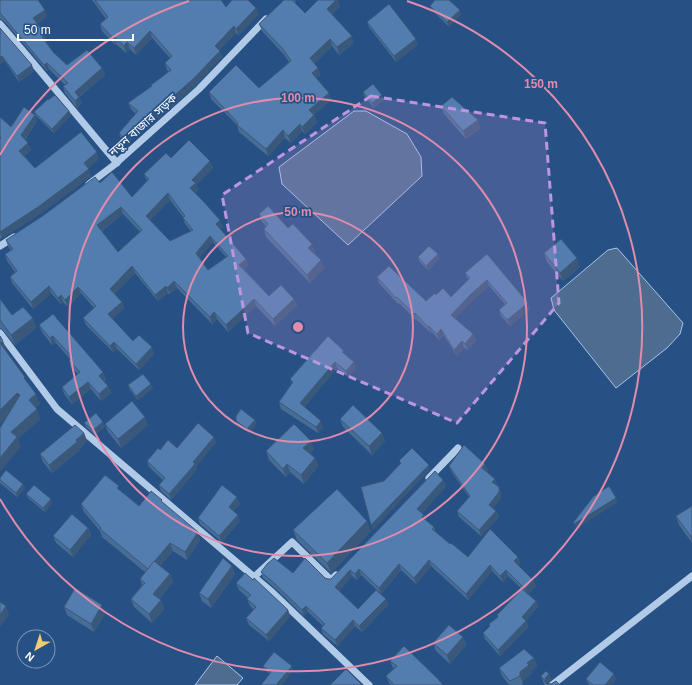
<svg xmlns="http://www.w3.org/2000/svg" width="692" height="685" font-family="Arial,'Noto Sans Bengali',sans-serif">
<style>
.water{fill:#4d6c90;stroke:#a5c5e8}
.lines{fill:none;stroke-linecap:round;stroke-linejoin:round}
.minor{stroke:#b1cae7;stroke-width:7}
.wall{fill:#476c96;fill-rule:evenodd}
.shaded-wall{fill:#3a587a}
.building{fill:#537dae;stroke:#3a587a;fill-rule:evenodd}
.marked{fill:#bd96df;fill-opacity:0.2;stroke:#bd96df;stroke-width:3;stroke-dasharray:8 5;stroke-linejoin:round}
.ring{fill:none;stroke:#e08cad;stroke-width:2}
.labels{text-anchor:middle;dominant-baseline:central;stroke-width:3.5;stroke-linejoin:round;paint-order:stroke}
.street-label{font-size:12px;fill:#fff;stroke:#275184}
.centre{fill:#e08cad;stroke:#275184;stroke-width:2}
.ring-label{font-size:12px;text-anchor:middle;font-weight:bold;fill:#e08cad;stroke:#275184;stroke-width:3.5;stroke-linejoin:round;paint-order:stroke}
</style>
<rect width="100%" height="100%" fill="#275184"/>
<g class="water">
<path d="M 354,111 L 366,111 L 407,134 L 421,157 L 422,176 L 348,245 L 282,184 L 279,167 Z"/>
<path d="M 617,248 L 683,323 L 680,334 L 667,348 L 616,388 L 554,310 L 551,298 L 608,250 Z"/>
<path d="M 217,656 L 243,678 L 237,685 L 195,685 Z"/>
</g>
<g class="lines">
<g class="minor">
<path d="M 0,24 C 40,70 78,117 117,163"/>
<path d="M 89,184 L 114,165 L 199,89 L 266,19"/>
<path d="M 0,246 L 14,237"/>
<path d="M 0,333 L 57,409 L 273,593 L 369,685"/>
<path d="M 429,478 L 458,448"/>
<path d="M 254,577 L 292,542 L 331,580 L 336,575"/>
<path d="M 552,685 L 692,576"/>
</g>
</g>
<g class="wall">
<path d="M 0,0 L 47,16 L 37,24 L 47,41 L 46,42 L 53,52 L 67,65 L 102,68 L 105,75 L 79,97 L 82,103 L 77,108 L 65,93 L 63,86 L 65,85 L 49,69 L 47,71 L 4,21 L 1,19 L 0,19 Z"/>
<path d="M 92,0 L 221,0 L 226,7 L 259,14 L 239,35 L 236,33 L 219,50 L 222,57 L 196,85 L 160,117 L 126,144 L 121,139 L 119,133 L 136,114 L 131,109 L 128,103 L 152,86 L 169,72 L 167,70 L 165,63 L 170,58 L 152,38 L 136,55 L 130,49 L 126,53 L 116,44 L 115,45 L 102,31 L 100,24 L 106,19 Z"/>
<path d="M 284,0 L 295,0 L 296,4 L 305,13 L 340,6 L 332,14 L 354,43 L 339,55 L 332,46 L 314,64 L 318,68 L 320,75 L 316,78 L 329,93 L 331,100 L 314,115 L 317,122 L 305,134 L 302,131 L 291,143 L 285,138 L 268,156 L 239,132 L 237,125 L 211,99 L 209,92 L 259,88 L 289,62 L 285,56 L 262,31 L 259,24 Z"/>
<path d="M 430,6 L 461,14 L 449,27 L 432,10 Z"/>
<path d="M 367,22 L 418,44 L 396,62 L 369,27 Z"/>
<path d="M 0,28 L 34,71 L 19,82 L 5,61 L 0,64 Z"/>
<path d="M 363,92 L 384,99 L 374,108 L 364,96 Z"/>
<path d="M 441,106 L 481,128 L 466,139 L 444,114 Z"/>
<path d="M 69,111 L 71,115 L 54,133 L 36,116 L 34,112 Z"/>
<path d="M 0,117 L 11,127 L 37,121 L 25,140 L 31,150 L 24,156 L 35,168 L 99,159 L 88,168 L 91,176 L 40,214 L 0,239 Z"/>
<path d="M 171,158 L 210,161 L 213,168 L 196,185 L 198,190 L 195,193 L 203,201 L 204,203 L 223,227 L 220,229 L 246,259 L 248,265 L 244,269 L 269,296 L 294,299 L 297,305 L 275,326 L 256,306 L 228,332 L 217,319 L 212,324 L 177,288 L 170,294 L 168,293 L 158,301 L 135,273 L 114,294 L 122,302 L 124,308 L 112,319 L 133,341 L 154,354 L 139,370 L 117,349 L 113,352 L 86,325 L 83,318 L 94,308 L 81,293 L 68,307 L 63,302 L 61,304 L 51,293 L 33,309 L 12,283 L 10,277 L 15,272 L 7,261 L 5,254 L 11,250 L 8,246 L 6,240 L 100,183 L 132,197 L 147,181 L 144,174 ZM 170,200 L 183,217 L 183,218 L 185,224 L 191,231 L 170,241 L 150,220 ZM 123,214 L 140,232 L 118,252 L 102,231 ZM 213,242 L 226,257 L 208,270 L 199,258 Z"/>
<path d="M 259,214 L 288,228 L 315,252 L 314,253 L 321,260 L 324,268 L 310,283 L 266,237 L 264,229 L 266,226 L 262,222 Z"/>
<path d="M 544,253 L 580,267 L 563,281 L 547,262 Z"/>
<path d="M 487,254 L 528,303 L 530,309 L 510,326 L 501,316 L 499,310 L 505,304 L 489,286 L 473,300 L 455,318 L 473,334 L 476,341 L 468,350 L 464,348 L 457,356 L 444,336 L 439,340 L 432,332 L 431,333 L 417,320 L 417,321 L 399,303 L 398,304 L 379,283 L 377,277 L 426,301 L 436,295 L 451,297 L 468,280 L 465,273 Z"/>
<path d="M 418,257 L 439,259 L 428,270 L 419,261 Z"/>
<path d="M 0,299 L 12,315 L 33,318 L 36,328 L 15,345 L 2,329 L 0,328 Z"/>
<path d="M 39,325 L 103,372 L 106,379 L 104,381 L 108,386 L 111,393 L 101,401 L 91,389 L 72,404 L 64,394 L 62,387 L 78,374 L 71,368 L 69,361 L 70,359 L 56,343 L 52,345 L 42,332 Z"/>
<path d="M 345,354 L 356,368 L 348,377 L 337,368 L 304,407 L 323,427 L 318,433 L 281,409 L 279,402 L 292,383 L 290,379 Z"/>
<path d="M 128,385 L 153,388 L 138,400 L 130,390 Z"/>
<path d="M 340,419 L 385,441 L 372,455 L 343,427 Z"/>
<path d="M 255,420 L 256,424 L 249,433 L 238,425 L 236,421 Z"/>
<path d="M 84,423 L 105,426 L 95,435 L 86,427 Z"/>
<path d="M 105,424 L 148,425 L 121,448 L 108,432 Z"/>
<path d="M 84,433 L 87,441 L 80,448 L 80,450 L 52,473 L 43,462 L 40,454 Z"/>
<path d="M 216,442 L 196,466 L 197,469 L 171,500 L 161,491 L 159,485 L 163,480 L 149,467 L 147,461 L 160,450 Z"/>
<path d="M 314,449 L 310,453 L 315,458 L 318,466 L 304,484 L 290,472 L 286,477 L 269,460 L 266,451 Z"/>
<path d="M 449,466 L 488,470 L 486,471 L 495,479 L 497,485 L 497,486 L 499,487 L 501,493 L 501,498 L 493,508 L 496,511 L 499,517 L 481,536 L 459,517 L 457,511 L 469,497 L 451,471 Z"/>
<path d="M 0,478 L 23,484 L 25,488 L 17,497 L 0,483 Z"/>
<path d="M 443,480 L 446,486 L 422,513 L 424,515 L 426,520 L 434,527 L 435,531 L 450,544 L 468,557 L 518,557 L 520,563 L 518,565 L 533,580 L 536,586 L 528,594 L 536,601 L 538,607 L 526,620 L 528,627 L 500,656 L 485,639 L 483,633 L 490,626 L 489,624 L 498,618 L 497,615 L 522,589 L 508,576 L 503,582 L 492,571 L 468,600 L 431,566 L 416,584 L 401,570 L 381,594 L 361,575 L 357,580 L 352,576 L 339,591 L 358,609 L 386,599 L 388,605 L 362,632 L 355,626 L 337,646 L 323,634 L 321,628 L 323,626 L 308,612 L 304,616 L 276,589 L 263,578 L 261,572 L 293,573 L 325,578 L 328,579 L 331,579 Z"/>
<path d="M 120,490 L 139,506 L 163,503 L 200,540 L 187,560 L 173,551 L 160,566 L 170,574 L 173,582 L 159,599 L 161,600 L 164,609 L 152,623 L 134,607 L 131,599 L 142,585 L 140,579 L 145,572 L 102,537 L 100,531 L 84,512 L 81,504 Z"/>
<path d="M 26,494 L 52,503 L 45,512 L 28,498 Z"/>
<path d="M 240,504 L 233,511 L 240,521 L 222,542 L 200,524 L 198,518 Z"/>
<path d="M 692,506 L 692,543 L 679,525 L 676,516 Z"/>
<path d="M 88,528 L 91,535 L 73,557 L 56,543 L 53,536 Z"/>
<path d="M 293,530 L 371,531 L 331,573 L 297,540 Z"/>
<path d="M 232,566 L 235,574 L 211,608 L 202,601 L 199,593 Z"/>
<path d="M 236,583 L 288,610 L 290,616 L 269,641 L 249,625 L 246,618 L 254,610 L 250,606 L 247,599 L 248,598 L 239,590 Z"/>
<path d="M 64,607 L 105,614 L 94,632 L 67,615 Z"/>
<path d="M 463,637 L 466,645 L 450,664 L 436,651 L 433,643 Z"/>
<path d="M 534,658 L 537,666 L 531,671 L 532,673 L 523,681 L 523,684 L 522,685 L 509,685 L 502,676 L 499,668 Z"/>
<path d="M 390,661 L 443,685 L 391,685 L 389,683 L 386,676 L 394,669 L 393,668 Z"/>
<path d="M 263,666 L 293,671 L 270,674 L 265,670 Z"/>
<path d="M 549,674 L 551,680 L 547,683 L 551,684 L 560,685 L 545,685 L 543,681 L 541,676 Z"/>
<path d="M 586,679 L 616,679 L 610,685 L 589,685 Z"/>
</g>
<g class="shaded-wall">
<path d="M 336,0 L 338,0 L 340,6 L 330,16 L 327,9 Z"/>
<path d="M 256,8 L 259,14 L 239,35 L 236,29 Z"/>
<path d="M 45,10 L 47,16 L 35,25 L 33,18 Z"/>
<path d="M 460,10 L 461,14 L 449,27 L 447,22 Z"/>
<path d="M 234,26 L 236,33 L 217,52 L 215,46 Z"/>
<path d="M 150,31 L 152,38 L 136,55 L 134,48 Z"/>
<path d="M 45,34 L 47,41 L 44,43 L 42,37 Z"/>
<path d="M 352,36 L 354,43 L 339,55 L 337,47 Z"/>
<path d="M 114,37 L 116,44 L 115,45 L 113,38 Z"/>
<path d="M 330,39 L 332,46 L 313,65 L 310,58 Z"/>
<path d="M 416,39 L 418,44 L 396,62 L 394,56 Z"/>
<path d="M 127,42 L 130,49 L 126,53 L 124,46 Z"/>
<path d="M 220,51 L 222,57 L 196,85 L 160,117 L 126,144 L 123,137 Z"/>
<path d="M 2,56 L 5,61 L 0,64 L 0,57 Z"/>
<path d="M 47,63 L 49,69 L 47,71 L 44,65 Z"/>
<path d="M 32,65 L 34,71 L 19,82 L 17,76 Z"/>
<path d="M 102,68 L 105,75 L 77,98 L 75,92 Z"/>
<path d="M 318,68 L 320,75 L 314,80 L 312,73 Z"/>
<path d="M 329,93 L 331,100 L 312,117 L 309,110 Z"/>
<path d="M 382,95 L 384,99 L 374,108 L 372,103 Z"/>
<path d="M 79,97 L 82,103 L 77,108 L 75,101 Z"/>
<path d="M 69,111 L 71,115 L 54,133 L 52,129 Z"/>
<path d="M 35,115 L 37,121 L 23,142 L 21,135 Z"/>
<path d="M 314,115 L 317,122 L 305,134 L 302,127 Z"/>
<path d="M 478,120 L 481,128 L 466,139 L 463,131 Z"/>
<path d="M 300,124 L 302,131 L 291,143 L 288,136 Z"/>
<path d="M 283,130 L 285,138 L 268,156 L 266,149 Z"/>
<path d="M 28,143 L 31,150 L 21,158 L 19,151 Z"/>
<path d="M 97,152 L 99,159 L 87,169 L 84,163 Z"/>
<path d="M 210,161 L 213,168 L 196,185 L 198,190 L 193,195 L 190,188 L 192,180 Z"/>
<path d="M 89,169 L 91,176 L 40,214 L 2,238 L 0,232 Z"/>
<path d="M 168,193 L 170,200 L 149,222 L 146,216 Z"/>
<path d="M 121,207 L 123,214 L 100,232 L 97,225 Z"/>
<path d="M 220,220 L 223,227 L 218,231 L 216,224 Z"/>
<path d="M 210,236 L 213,242 L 198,260 L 196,253 Z"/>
<path d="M 312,244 L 315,252 L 311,256 L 308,248 Z"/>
<path d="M 438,254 L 439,259 L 428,270 L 426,266 Z"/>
<path d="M 577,258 L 580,267 L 563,281 L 560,273 Z"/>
<path d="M 246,259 L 248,265 L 242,271 L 239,265 Z"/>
<path d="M 321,260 L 324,268 L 310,283 L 307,275 Z"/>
<path d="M 132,266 L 135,273 L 113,296 L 110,289 Z"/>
<path d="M 487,280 L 489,286 L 473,300 L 453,321 L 451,315 L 471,294 Z"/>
<path d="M 174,281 L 177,288 L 170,294 L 167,288 Z"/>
<path d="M 49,286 L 51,293 L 33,309 L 31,302 Z"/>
<path d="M 166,286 L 168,293 L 158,301 L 155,295 Z"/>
<path d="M 78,287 L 81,293 L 68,307 L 65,300 Z"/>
<path d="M 61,295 L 63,302 L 61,304 L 58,298 Z"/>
<path d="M 254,299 L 256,306 L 228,332 L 226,325 Z"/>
<path d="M 294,299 L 297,305 L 275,326 L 273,319 Z"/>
<path d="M 122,302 L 124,308 L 110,321 L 108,314 Z"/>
<path d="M 528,303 L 530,309 L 510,326 L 507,320 Z"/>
<path d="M 214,312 L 217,319 L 212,324 L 210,317 Z"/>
<path d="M 415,313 L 417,320 L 417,321 L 414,314 Z"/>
<path d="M 33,318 L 36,328 L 15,345 L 11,335 Z"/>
<path d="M 429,326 L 432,332 L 431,333 L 428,327 Z"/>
<path d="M 441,329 L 444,336 L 439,340 L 437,334 Z"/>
<path d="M 473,334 L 476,341 L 468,350 L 465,344 Z"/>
<path d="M 53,336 L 56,343 L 52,345 L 50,338 Z"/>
<path d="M 3,341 L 7,351 L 4,353 L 0,344 Z"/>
<path d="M 462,341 L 464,348 L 457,356 L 454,350 Z"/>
<path d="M 114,342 L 117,349 L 113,352 L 110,346 Z"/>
<path d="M 152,347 L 154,354 L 139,370 L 136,364 Z"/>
<path d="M 335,362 L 337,368 L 302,409 L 300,403 Z"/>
<path d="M 354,362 L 356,368 L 348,377 L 346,371 Z"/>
<path d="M 103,372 L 106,379 L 101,382 L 99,376 Z"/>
<path d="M 88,382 L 91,389 L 72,404 L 69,397 Z"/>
<path d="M 151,384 L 153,388 L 138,400 L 136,396 Z"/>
<path d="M 108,386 L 111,393 L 101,401 L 99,394 Z"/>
<path d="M 17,393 L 21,403 L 0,424 L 0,410 Z"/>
<path d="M 36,394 L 40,404 L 33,410 L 29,400 Z"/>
<path d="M 37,409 L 41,419 L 18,439 L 21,447 L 0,472 L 0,458 L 11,432 Z"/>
<path d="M 145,417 L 148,425 L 121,448 L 118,439 Z"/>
<path d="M 255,420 L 256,424 L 249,433 L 247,429 Z"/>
<path d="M 321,421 L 323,427 L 318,433 L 316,427 Z"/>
<path d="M 103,422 L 105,426 L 95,435 L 93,430 Z"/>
<path d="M 84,433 L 87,441 L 80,448 L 80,450 L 52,473 L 49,465 Z"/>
<path d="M 382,433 L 385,441 L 372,455 L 369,446 Z"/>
<path d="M 214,437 L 216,442 L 196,466 L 197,469 L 171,500 L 169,494 L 193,462 Z"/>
<path d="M 311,441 L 314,449 L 306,457 L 303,448 Z"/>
<path d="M 315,458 L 318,466 L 304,484 L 301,475 Z"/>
<path d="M 287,464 L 290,472 L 286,477 L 283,469 Z"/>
<path d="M 485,464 L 488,470 L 485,473 L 482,468 Z"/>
<path d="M 429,465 L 430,470 L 373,530 L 371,525 Z"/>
<path d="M 495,479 L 497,485 L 495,488 L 492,482 Z"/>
<path d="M 443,480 L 446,486 L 420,515 L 417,509 Z"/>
<path d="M 23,484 L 25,488 L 17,497 L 16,493 Z"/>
<path d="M 499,487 L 501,493 L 501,498 L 492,510 L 489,505 Z"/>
<path d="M 237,497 L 240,504 L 231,514 L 229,507 Z"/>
<path d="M 616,498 L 618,502 L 576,529 L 574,524 Z"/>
<path d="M 51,499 L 52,503 L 45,512 L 43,508 Z"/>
<path d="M 496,511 L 499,517 L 481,536 L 479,530 Z"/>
<path d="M 238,515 L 240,521 L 222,542 L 219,536 Z"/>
<path d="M 424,515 L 426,521 L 422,517 Z"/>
<path d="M 367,521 L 371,531 L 331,573 L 327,563 Z"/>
<path d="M 88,528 L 91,535 L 73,557 L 70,550 Z"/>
<path d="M 198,532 L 200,540 L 187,560 L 185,552 Z"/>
<path d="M 170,543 L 173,551 L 151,577 L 148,569 Z"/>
<path d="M 518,557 L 520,563 L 516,567 L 514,561 Z"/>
<path d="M 429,560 L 431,566 L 416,584 L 414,578 Z"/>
<path d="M 399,564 L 401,570 L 381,594 L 379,588 Z"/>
<path d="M 490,565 L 492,571 L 468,600 L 466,594 Z"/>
<path d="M 232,566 L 235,574 L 211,608 L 208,599 Z"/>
<path d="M 359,569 L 361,575 L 357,580 L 355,574 Z"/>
<path d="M 350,570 L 352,576 L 337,593 L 335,587 Z"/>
<path d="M 506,570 L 508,576 L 503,582 L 500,576 Z"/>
<path d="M 170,574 L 173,582 L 156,602 L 153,594 Z"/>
<path d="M 533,580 L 536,586 L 527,595 L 525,589 Z"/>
<path d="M 386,599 L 388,605 L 362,632 L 359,626 Z"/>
<path d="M 161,600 L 164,609 L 152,623 L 149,614 Z"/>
<path d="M 536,601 L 538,607 L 524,623 L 522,617 Z"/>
<path d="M 102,605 L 105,614 L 94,632 L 91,624 Z"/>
<path d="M 6,606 L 9,615 L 0,627 L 0,615 Z"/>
<path d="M 306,606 L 308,612 L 304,616 L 302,610 Z"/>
<path d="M 288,610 L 290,616 L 269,641 L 266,635 Z"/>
<path d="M 353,620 L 355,626 L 337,646 L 335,640 Z"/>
<path d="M 526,621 L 528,627 L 500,656 L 498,650 Z"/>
<path d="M 463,637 L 466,645 L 450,664 L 447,655 Z"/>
<path d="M 534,658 L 537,666 L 531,671 L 532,673 L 523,681 L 523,684 L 520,676 L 520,672 L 527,663 Z"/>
<path d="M 292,666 L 293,671 L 282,685 L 276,685 Z"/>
<path d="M 549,674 L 551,680 L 547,684 L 546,683 L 545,678 Z"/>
<path d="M 614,674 L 616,679 L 610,685 L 605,685 Z"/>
</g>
<g class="building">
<path d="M 0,0 L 38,0 L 45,10 L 33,18 L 45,34 L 42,37 L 53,52 L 67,65 L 87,50 L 102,68 L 75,92 L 79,97 L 75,101 L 63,86 L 68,83 L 47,63 L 44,65 L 1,14 L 0,13 Z"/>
<path d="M 95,0 L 221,0 L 226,7 L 232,0 L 248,0 L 256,8 L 236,29 L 234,26 L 215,46 L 220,51 L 193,79 L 158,110 L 123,137 L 119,133 L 138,111 L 128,103 L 152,86 L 151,85 L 171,70 L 165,63 L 172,56 L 150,31 L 134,48 L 127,42 L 124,46 L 114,37 L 113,38 L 100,24 L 108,17 Z"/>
<path d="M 284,0 L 292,0 L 305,13 L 318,0 L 336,0 L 327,9 L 352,36 L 337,47 L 330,39 L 310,58 L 318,68 L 312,73 L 329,93 L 309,110 L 314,115 L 302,127 L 300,124 L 288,136 L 283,130 L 266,149 L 237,125 L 238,123 L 209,92 L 236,65 L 259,88 L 291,61 L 283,49 L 259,24 Z"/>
<path d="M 435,0 L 449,0 L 460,10 L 447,22 L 430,6 Z"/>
<path d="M 389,4 L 416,39 L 394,56 L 367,22 Z"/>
<path d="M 0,28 L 32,65 L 17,76 L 2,56 L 0,57 Z"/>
<path d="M 373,84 L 382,95 L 372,103 L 363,92 Z"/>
<path d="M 55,95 L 69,111 L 52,129 L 34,112 L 48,99 L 48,100 Z"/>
<path d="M 452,97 L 478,120 L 463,131 L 441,106 Z"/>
<path d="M 24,107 L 35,115 L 21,135 L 28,143 L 19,151 L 35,168 L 81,132 L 97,152 L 84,163 L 89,169 L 38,207 L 0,232 L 0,139 L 1,138 L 0,136 L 0,117 L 11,127 Z"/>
<path d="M 189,140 L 210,161 L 192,180 L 196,183 L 190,188 L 203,201 L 220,220 L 216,224 L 246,259 L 239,265 L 269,296 L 281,285 L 294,299 L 273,319 L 254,299 L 226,325 L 214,312 L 210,317 L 174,281 L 167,288 L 166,286 L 155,295 L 132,266 L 110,289 L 122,302 L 108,314 L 133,341 L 139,335 L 152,347 L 136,364 L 114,342 L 110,346 L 83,318 L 96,306 L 78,287 L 65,300 L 61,295 L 58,298 L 49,286 L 31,302 L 10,277 L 17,271 L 5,254 L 13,249 L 6,240 L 44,215 L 95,177 L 100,183 L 112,172 L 132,197 L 149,179 L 144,174 L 166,153 L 171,158 ZM 168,193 L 185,216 L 183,218 L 193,230 L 170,241 L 146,216 ZM 121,207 L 142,230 L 118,252 L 97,225 ZM 210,236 L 228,256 L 208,270 L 196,253 Z"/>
<path d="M 268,206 L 288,228 L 293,224 L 312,244 L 308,248 L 321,260 L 307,275 L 264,229 L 268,224 L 259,214 Z"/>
<path d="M 561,239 L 577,258 L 560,273 L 544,253 Z"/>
<path d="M 429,246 L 438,254 L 426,266 L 418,257 Z"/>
<path d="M 487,254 L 528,303 L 507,320 L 499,310 L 507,303 L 487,280 L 471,294 L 451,315 L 473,334 L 465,344 L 462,341 L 454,350 L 441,329 L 437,334 L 429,326 L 428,327 L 415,313 L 414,314 L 397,297 L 396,298 L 377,277 L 389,266 L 426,301 L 435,293 L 436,295 L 443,288 L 451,297 L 470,278 L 465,273 Z"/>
<path d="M 0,299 L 12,315 L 23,307 L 33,318 L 11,335 L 0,320 Z"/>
<path d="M 53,314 L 103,372 L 99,376 L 108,386 L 99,394 L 88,382 L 69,397 L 62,387 L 80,372 L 69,361 L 72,357 L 53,336 L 50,338 L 39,325 Z"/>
<path d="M 0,336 L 3,341 L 0,343 Z"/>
<path d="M 328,336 L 344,351 L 342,352 L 354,362 L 346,371 L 335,362 L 300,403 L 321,421 L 316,427 L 279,402 L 293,382 L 290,379 Z"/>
<path d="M 0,343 L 25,377 L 24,378 L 36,394 L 29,400 L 37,409 L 11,432 L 17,437 L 0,458 L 0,428 L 20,395 L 17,393 L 0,410 Z"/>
<path d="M 143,374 L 151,384 L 136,396 L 128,385 Z"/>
<path d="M 132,401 L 145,417 L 118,439 L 105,424 Z"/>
<path d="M 353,405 L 382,433 L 369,446 L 340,419 Z"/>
<path d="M 241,409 L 255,420 L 247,429 L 236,421 L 236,416 Z"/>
<path d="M 96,413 L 103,422 L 93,430 L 84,423 Z"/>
<path d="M 198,423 L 214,437 L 193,462 L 195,464 L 169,494 L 159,485 L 165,478 L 147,461 L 158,448 L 160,450 L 168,440 L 177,448 Z"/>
<path d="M 294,424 L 311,441 L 303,448 L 315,458 L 301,475 L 287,464 L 283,469 L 266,451 Z"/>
<path d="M 75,425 L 84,433 L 76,440 L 77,442 L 49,465 L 40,454 Z"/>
<path d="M 464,445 L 485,464 L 482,468 L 495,479 L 492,482 L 499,487 L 499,492 L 489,505 L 496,511 L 479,530 L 457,511 L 470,496 L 449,466 Z"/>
<path d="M 412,448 L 429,465 L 371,525 L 361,487 L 384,481 L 401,463 L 399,461 Z"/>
<path d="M 6,470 L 23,484 L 16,493 L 0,480 L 0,478 Z"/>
<path d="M 435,471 L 443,480 L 417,509 L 424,515 L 422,517 L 434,527 L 432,529 L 450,544 L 451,543 L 468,557 L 490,529 L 518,557 L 514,561 L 533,580 L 525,589 L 506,570 L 500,576 L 490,565 L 466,594 L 429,560 L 414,578 L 399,564 L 379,588 L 359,569 L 355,574 L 350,570 L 335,587 L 358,609 L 376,590 L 386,599 L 359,626 L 353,620 L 335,640 L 321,628 L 325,624 L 306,606 L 302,610 L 274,583 L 261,572 L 267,564 L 274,558 L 293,573 L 305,558 L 325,578 L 328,579 L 331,579 Z"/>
<path d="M 105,475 L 119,486 L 117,488 L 139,506 L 151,491 L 162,500 L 161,501 L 198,532 L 185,552 L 170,543 L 148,569 L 100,529 L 101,528 L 81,504 Z"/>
<path d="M 34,485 L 51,499 L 43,508 L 26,494 Z"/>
<path d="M 222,485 L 237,497 L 229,507 L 238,515 L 219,536 L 198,518 Z"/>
<path d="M 609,486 L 616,498 L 574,524 L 573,523 L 593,497 Z"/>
<path d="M 337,489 L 367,521 L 327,563 L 293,530 Z"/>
<path d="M 692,506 L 692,541 L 691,539 L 692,538 L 676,516 Z"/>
<path d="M 72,514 L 88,528 L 70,550 L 53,536 Z"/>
<path d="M 223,558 L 232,566 L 208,599 L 199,593 Z"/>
<path d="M 154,561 L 170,574 L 153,594 L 161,600 L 149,614 L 131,599 L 145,583 L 140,579 Z"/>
<path d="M 245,573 L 253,580 L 254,578 L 288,610 L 266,635 L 246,618 L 256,607 L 247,599 L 251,595 L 236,583 Z"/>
<path d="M 75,588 L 102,605 L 91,624 L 64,607 Z"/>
<path d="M 522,589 L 536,601 L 522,617 L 526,621 L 498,650 L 483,633 L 490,626 L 489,624 L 498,617 L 497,615 Z"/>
<path d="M 0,602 L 6,606 L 0,615 Z"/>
<path d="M 449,625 L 463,637 L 447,655 L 433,643 Z"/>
<path d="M 404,646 L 439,680 L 443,685 L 394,685 L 386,676 L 397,666 L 390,661 Z"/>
<path d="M 524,649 L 534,658 L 527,663 L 529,665 L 520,672 L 520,676 L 510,681 L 499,668 Z"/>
<path d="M 274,652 L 292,666 L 276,685 L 261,685 L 271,672 L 263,666 Z"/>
<path d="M 600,662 L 614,674 L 605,685 L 593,685 L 586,679 Z"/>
<path d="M 346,669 L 362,685 L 330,685 Z"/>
<path d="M 546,671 L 549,674 L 545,678 L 546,683 L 551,684 L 556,681 L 560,685 L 548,685 L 541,676 Z"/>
</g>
<path class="marked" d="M 371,96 L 545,123 L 559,303 L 457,423 L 248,333 L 222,195 Z"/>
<g class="ring">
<circle cx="298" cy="327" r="115"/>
<circle cx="298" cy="327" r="229"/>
<path d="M0 155A344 344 0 0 1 189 1M407 1A344 344 0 1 1 0 499"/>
</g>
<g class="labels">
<g class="street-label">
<text transform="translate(143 125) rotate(-42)">নতুন বাজার সড়ক</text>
</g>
</g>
<circle cx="298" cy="327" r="6" class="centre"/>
<g class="ring-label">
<text x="541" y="88">150 m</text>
<text x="298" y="102">100 m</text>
<text x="298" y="216">50 m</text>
</g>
<g transform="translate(36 649) rotate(219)"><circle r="19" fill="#275184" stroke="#7d97b5"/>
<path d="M0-3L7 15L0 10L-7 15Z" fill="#f0cb76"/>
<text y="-6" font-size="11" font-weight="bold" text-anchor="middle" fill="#ffffff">N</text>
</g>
<path d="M18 34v6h115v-6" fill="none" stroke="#ffffff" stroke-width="2"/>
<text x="24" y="34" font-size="12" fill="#ffffff" stroke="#275184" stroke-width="3" paint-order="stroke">50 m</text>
</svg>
